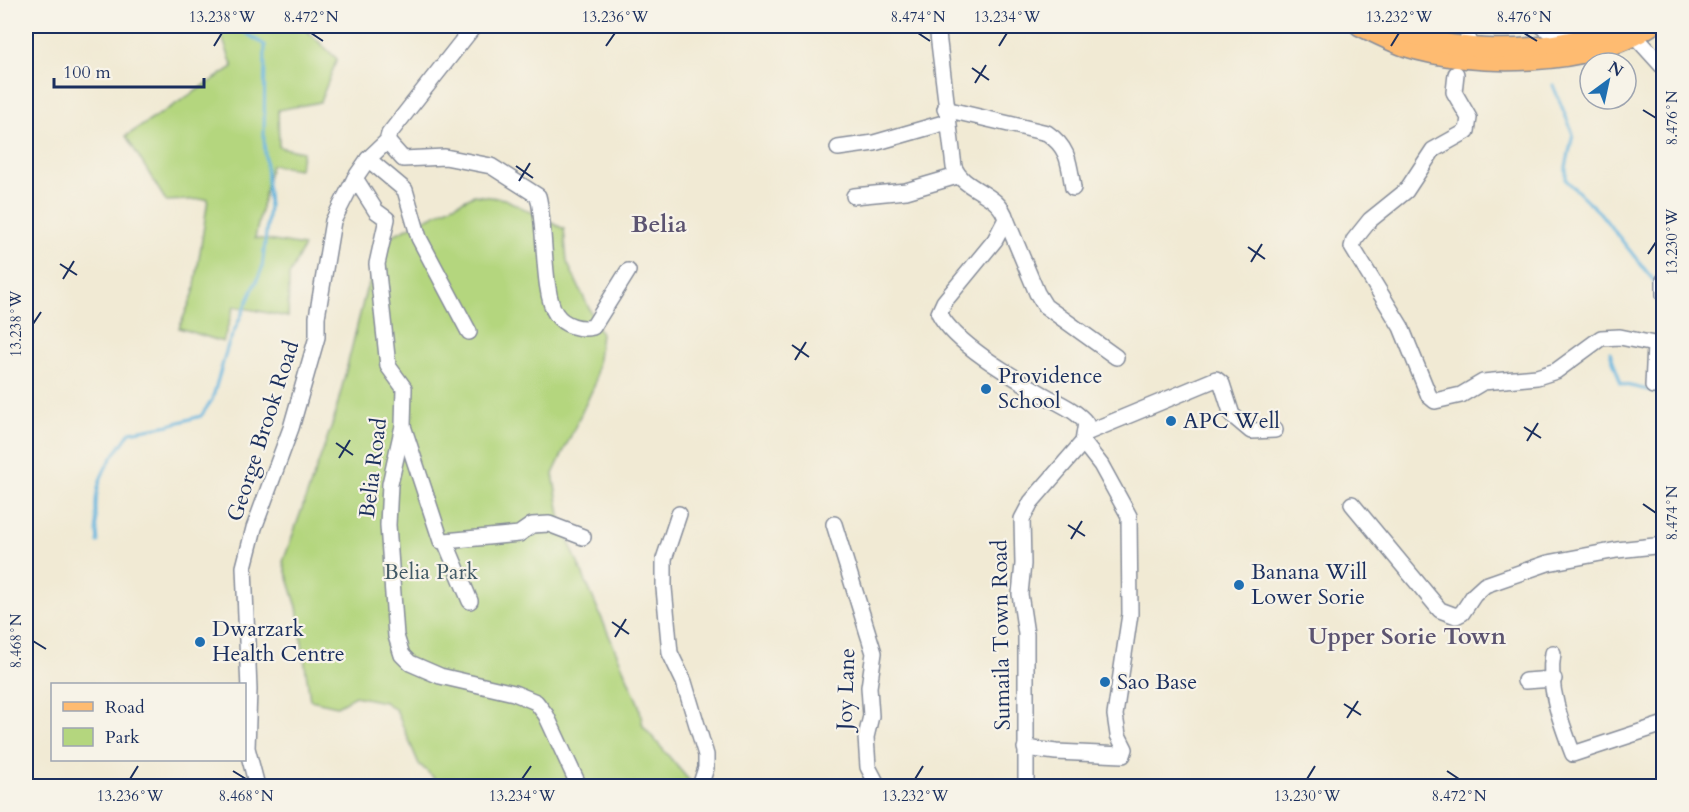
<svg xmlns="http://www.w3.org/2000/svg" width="1689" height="812" font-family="Cardo,serif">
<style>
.green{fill:#b4d67e;stroke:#68826e;stroke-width:1.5}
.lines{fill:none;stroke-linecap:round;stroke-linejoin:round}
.stream{stroke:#63b4de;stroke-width:3}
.minor-casing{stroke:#868c99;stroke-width:18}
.major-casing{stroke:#868c99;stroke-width:21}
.minor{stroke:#fff;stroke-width:15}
.major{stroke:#febb71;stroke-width:18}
.ticks{fill:none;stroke:#1b2f5e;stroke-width:2}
.poi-dot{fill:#1f6fb2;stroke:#f7f3e8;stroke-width:2}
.labels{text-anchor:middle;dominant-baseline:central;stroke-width:4.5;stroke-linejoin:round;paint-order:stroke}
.poi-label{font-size:22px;fill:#1b2f5e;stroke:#f7f3e8;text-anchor:start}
.street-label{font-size:22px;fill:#1b2f5e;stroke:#f7f3e8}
.park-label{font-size:22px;fill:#415966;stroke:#f7f3e8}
.neighbourhood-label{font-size:24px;font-weight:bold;fill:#5c5471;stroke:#f7f3e8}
.neatline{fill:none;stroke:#1b2f5e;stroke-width:2}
.ticks-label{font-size:15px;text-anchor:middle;fill:#1b2f5e}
</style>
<rect width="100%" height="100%" fill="#f7f3e8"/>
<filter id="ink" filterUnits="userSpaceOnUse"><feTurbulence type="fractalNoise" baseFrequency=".0167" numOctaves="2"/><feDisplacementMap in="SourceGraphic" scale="12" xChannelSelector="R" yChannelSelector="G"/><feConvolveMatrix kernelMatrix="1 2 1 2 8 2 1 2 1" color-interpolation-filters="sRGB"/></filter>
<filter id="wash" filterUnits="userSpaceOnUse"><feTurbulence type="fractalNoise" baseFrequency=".008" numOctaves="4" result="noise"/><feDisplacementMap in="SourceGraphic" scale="24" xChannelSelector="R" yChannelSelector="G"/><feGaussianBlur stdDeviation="1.35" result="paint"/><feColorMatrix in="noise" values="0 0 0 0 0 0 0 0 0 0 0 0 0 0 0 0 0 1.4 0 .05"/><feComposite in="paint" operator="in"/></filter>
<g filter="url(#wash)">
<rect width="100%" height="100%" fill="#f1ead4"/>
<g class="green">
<path d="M 218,26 L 302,26 L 337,59 L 320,102 L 278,110 L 279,147 L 303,152 L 299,169 L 271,165 L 255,238 L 304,246 L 289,276 L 288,317 L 234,306 L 223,342 L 179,328 L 194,292 L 208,199 L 166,201 L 126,136 L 233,67 Z"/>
<path d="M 474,195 L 505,199 L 564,229 L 567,262 L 601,334 L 595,384 L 553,474 L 562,526 L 639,705 L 643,726 L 694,786 L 443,786 L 419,764 L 396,710 L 384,702 L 355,696 L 337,706 L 310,700 L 297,607 L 283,562 L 334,419 L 366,290 L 393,235 Z"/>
</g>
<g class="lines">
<g class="stream">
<path d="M 1553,85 L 1573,134 L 1566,167 L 1566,180 L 1600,213 L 1658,286"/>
<path d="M 1610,352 L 1621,384 L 1657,392 L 1664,413"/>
<path d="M 98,542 C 95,511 92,486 111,459 C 117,450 124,442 130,432 L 169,425 L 201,416 L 212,400 L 228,345 L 262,269 L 269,207 L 264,140 L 265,45 L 234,26"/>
</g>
</g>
</g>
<g filter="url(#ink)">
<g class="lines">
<defs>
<g id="minor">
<path d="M 937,26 L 954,167 C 963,191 999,192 1006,219 L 995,240 L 944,302 L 939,313 C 955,344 1013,377 1044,395 C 1058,403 1076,410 1086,423 L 1083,442 L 1031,502 L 1022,519 L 1023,564 L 1020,594 L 1026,634 L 1026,786"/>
<path d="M 1542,26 L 1549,31 L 1573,26"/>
<path d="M 1625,32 L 1635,36 L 1664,68"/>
<path d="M 1467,46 L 1469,26"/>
<path d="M 1456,74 L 1454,92 L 1469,118 L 1467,131 L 1433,150 L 1406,191 L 1370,220 L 1354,240 L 1352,247 L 1401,327 L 1429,396 L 1435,401 L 1461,395 L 1483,382 L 1537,377 L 1556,371 L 1601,338 L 1620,337 L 1664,346"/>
<path d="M 945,109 L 1047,133 C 1069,148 1069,163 1073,188"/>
<path d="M 387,141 L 403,159 L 445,157 L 491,166 L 538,196 C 546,225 542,294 556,314 C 564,326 581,330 593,327 L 628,271"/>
<path d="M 838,148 L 874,143 L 947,122"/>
<path d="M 368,159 L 405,190 L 419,238 L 469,332"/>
<path d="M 355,178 L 376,211 L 387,219 L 377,264 L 388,366 L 404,388 L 403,426 L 390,484 L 388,525 L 396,636 L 402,655 L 410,663 L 440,676 L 514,693 L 536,702 L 546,715 L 579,786"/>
<path d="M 854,196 L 906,191 L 957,176"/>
<path d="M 1006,219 L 1037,293 L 1045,306 L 1116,357"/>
<path d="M 1664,280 L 1664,295"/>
<path d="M 1653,386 L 1655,345"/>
<path d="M 403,426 L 441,541 L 445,541 L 470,601"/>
<path d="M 1086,433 L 1216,379 L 1222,384 L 1232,415 L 1251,431 L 1275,430"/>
<path d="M 1352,504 L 1440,610 L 1456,616 L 1462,613 L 1474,595 L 1485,585 L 1548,563 L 1617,550 L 1664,545"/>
<path d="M 679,514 L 664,559 L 664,588 L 670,653 L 684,682 L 706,755 L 706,768 L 700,786"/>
<path d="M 834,524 L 874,653 L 869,687 L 871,716 L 866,737 L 868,767 L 878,786"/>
<path d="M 445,541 L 519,534 L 532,525 L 549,524 L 583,537"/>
<path d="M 1553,653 C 1547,686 1561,723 1573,754 L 1664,724"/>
<path d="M 1525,681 L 1554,679"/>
<path d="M 1025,748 L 1056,752 L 1123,755 L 1125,749 L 1118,735 L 1115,715 L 1130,614 L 1129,516 L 1101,465 L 1083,442"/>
<path d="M 257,786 L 247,748 L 249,690 L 244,567 L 254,528 L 291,428 L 317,337 L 317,317 L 333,221 L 355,178 L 368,159 L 387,141 L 389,134 L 474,26"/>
</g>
<g id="major">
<path d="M 1359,26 C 1373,33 1389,41 1405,47 C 1473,69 1590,68 1651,26"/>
<path d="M 1390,26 C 1451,53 1524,54 1587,37 C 1599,33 1612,32 1622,26"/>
</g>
</defs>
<use href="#minor" class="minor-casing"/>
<use href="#major" class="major-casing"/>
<use href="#minor" class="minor"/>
<use href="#major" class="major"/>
</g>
</g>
<path class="ticks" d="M 311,33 L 323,41M 918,33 L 930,41M 1524,33 L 1537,41M 214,46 L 222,33M 606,46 L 615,33M 999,46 L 1007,33M 1391,46 L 1399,33M 972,68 L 989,80M 975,83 L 986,65M 1643,110 L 1656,118M 516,166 L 533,178M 519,181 L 530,163M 1248,247 L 1265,259M 1648,254 L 1656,242M 1251,262 L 1262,244M 60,264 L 77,275M 63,279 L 74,261M 33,324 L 41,312M 792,345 L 809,357M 795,360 L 806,342M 1524,427 L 1541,438M 1527,441 L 1538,423M 336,443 L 353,455M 339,458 L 350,440M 1643,504 L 1656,513M 1068,525 L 1085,536M 1071,539 L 1082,521M 612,622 L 629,634M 615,637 L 626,619M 33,641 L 46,649M 1344,704 L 1361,715M 1347,718 L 1358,701M 233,771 L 246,779M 1447,771 L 1459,779M 130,779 L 138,766M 522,779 L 531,766M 915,779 L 923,766M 1307,779 L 1315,766"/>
<g class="poi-dot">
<circle cx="986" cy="389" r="6"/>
<circle cx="1171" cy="421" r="6"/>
<circle cx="1239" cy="585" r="6"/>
<circle cx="200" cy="642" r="6"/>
<circle cx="1105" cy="682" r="6"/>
</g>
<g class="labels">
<g class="poi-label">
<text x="998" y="376">Providence<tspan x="998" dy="25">School</tspan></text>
<text x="1183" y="421">APC Well</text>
<text x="1251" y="572">Banana Will<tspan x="1251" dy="25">Lower Sorie</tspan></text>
<text x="212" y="629">Dwarzark<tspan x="212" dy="25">Health Centre</tspan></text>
<text x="1117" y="682">Sao Base</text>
</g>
<g class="street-label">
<text transform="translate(263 431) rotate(-72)">George Brook Road</text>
<text transform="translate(373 468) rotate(-83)">Belia Road</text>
<text transform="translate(1001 635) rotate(-91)">Sumaila Town Road</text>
<text transform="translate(846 689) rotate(-88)">Joy Lane</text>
</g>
<g class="park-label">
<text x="431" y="572">Belia Park</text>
</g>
<g class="neighbourhood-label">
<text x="659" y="224">Belia</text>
<text x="1407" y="636">Upper Sorie Town</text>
</g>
</g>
<rect width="1689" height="812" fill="none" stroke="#f7f3e8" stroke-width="66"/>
<rect x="51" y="683" width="195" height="78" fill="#f7f3e8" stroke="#9fa5b1" stroke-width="1.5"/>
<rect x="63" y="702" width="30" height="9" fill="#febb71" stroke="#9fa5b1" stroke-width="1.5"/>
<text x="105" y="713" font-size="18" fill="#1b2f5e">Road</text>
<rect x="63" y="728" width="30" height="18" fill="#b4d67e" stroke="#9fa5b1" stroke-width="1.5"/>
<text x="105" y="743" font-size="18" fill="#1b2f5e">Park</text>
<g transform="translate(1608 81) rotate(33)"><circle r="28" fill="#f7f3e8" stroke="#9fa5b1" stroke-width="1.5"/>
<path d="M0-4.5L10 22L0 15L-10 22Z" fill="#1f6fb2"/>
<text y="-9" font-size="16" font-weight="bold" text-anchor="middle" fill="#1b2f5e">N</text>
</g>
<path d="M54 78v9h150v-9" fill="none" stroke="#1b2f5e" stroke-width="3"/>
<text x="63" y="78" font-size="18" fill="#1b2f5e" stroke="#f7f3e8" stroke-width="4.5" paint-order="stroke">100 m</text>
<rect x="33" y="33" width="1623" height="746" class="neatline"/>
<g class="ticks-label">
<text x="222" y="22">13.238°W</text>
<text x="311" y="22">8.472°N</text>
<text x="615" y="22">13.236°W</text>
<text x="918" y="22">8.474°N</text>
<text x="1007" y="22">13.234°W</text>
<text x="1399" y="22">13.232°W</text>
<text x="1524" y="22">8.476°N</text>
<text transform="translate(1672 118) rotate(-90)" y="5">8.476°N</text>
<text transform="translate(1672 242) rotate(-90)" y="5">13.230°W</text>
<text transform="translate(16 324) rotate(-90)" y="5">13.238°W</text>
<text transform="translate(1672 513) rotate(-90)" y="5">8.474°N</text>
<text transform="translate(16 641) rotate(-90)" y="5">8.468°N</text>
<text x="130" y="801">13.236°W</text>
<text x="246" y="801">8.468°N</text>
<text x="522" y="801">13.234°W</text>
<text x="915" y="801">13.232°W</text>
<text x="1307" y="801">13.230°W</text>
<text x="1459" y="801">8.472°N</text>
</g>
</svg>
